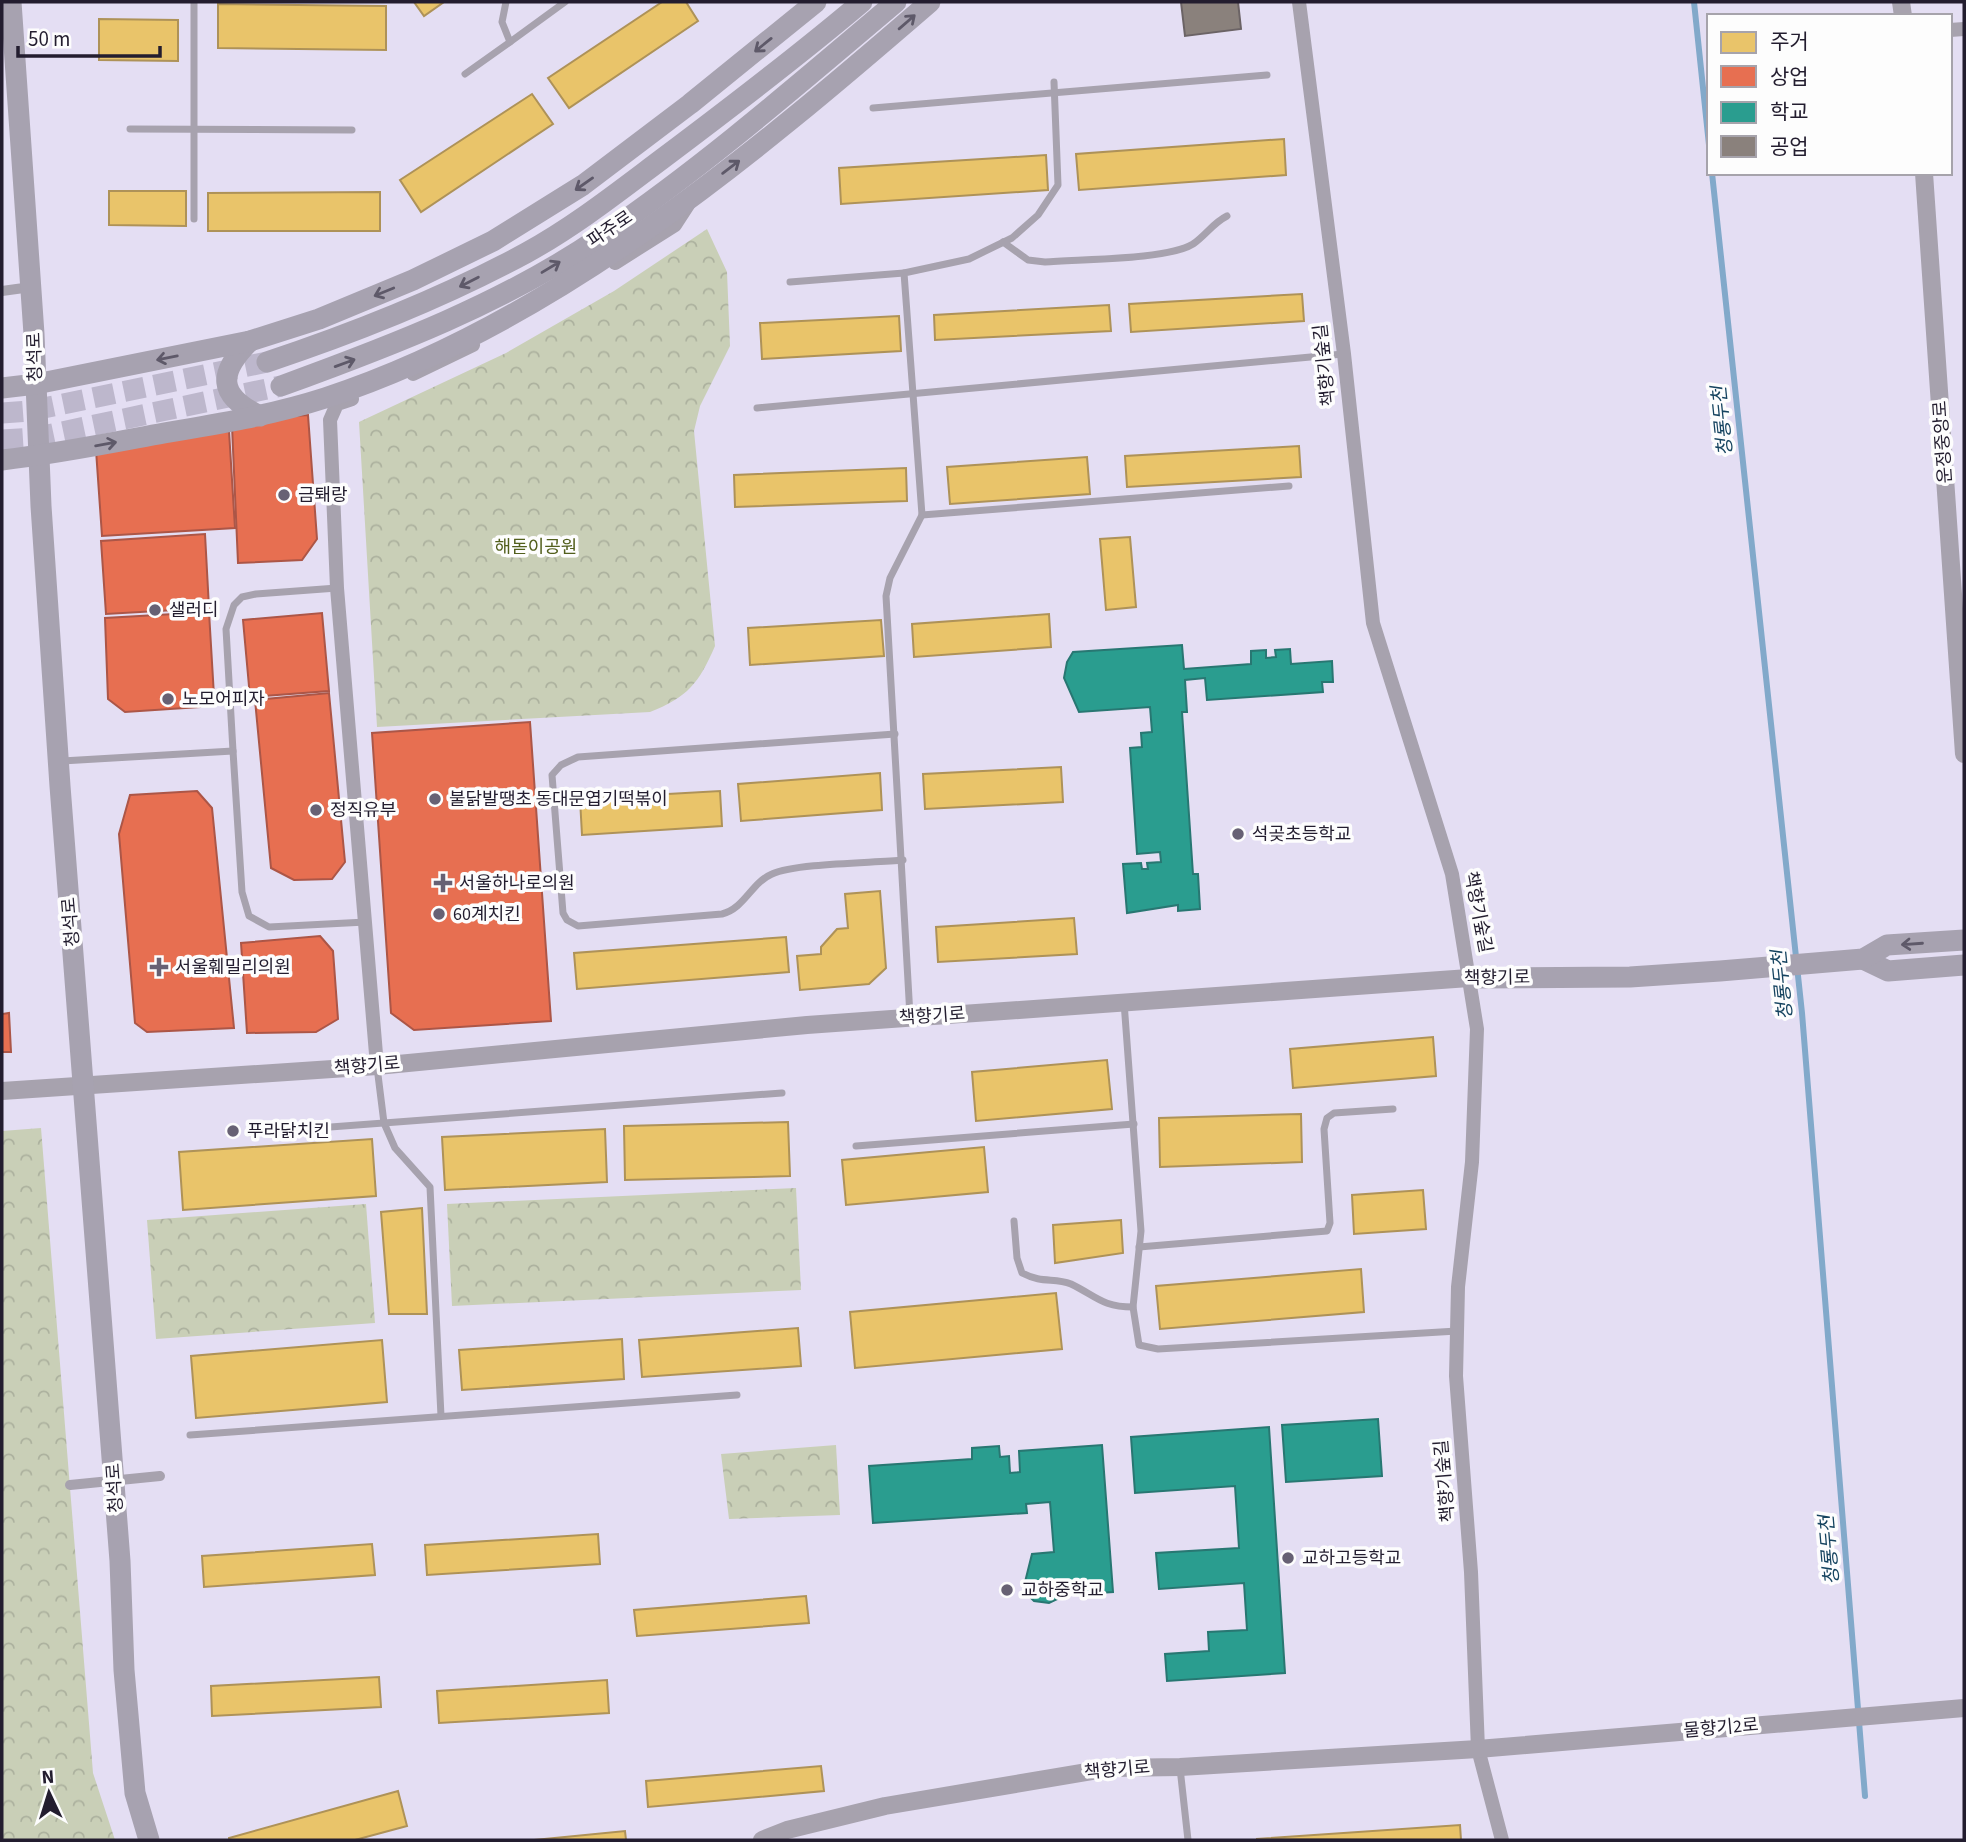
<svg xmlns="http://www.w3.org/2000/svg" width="1966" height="1842" font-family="'Source Sans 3','Noto Sans KR',sans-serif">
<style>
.forest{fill:url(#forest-crowns)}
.homes{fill:#e9c46a;stroke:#ae9258;stroke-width:2}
.shops{fill:#e76f51;stroke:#ac5647;stroke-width:2}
.schools{fill:#2a9d8f;stroke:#287772;stroke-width:2}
.industry{fill:#8a817c;stroke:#6b6365;stroke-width:2}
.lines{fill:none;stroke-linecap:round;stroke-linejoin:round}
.stream{stroke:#82a9ca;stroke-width:6}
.secondary-tunnel{stroke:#bdb7cc;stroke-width:21;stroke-dasharray:21 10;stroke-linecap:butt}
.service{stroke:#a7a2ae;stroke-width:7}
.pedestrian{stroke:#a7a2ae;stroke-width:10}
.minor{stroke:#a7a2ae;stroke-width:14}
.tertiary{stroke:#a7a2ae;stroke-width:18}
.secondary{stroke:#a7a2b0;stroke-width:21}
.pedestrian-bridge{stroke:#a7a2ae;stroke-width:10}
.oneway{stroke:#5e5969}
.poi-dot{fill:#676174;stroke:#fdfdfd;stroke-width:2.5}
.labels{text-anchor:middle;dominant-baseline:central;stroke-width:7;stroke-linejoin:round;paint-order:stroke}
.street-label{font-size:18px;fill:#231d2f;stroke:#fdfdfd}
.poi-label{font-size:18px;fill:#231d2f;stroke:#fdfdfd;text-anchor:start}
.park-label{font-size:18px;fill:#525f1c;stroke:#fdfdfd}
.water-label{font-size:19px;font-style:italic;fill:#15435f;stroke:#fdfdfd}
</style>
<defs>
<pattern id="forest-crowns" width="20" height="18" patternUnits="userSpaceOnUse" patternTransform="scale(1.75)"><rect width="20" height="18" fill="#c9cfb7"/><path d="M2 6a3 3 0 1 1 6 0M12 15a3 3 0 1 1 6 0" fill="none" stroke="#acb19e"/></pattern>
</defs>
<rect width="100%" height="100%" fill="#e4def3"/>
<g class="forest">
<path d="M 707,229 L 727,272 L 730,346 L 700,406 L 694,431 L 715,646 C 699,683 688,697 650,712 L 377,727 L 359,422 L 506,353 L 614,291 Z"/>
<path d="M 41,1128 L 93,1773 L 115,1840 L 2,1840 L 2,1131 Z"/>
<path d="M 796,1188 L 801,1290 L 452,1306 L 447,1204 Z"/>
<path d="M 366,1204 L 375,1323 L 156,1339 L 147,1220 Z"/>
<path d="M 836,1445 L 840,1515 L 729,1519 L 721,1454 Z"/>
</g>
<g class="homes">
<path d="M 414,2 L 444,2 L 424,16 Z"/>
<path d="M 662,2 L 686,2 L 698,21 L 569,108 L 548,78 Z"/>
<path d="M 218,4 L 386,6 L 386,50 L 218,48 Z"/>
<path d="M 99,19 L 178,20 L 178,61 L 99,60 Z"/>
<path d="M 532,94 L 553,124 L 421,212 L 400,180 Z"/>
<path d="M 1284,139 L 1286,175 L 1079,190 L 1076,154 Z"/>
<path d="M 1046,155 L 1048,190 L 841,204 L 839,168 Z"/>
<path d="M 109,191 L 186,191 L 186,226 L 109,225 Z"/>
<path d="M 380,192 L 380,231 L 208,231 L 208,193 Z"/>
<path d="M 1302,294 L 1304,321 L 1131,332 L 1129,304 Z"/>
<path d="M 1109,305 L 1111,331 L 935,340 L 934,315 Z"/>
<path d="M 899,316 L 901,351 L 762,359 L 760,323 Z"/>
<path d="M 1299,446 L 1301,477 L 1127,487 L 1125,456 Z"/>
<path d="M 1087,457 L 1090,494 L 950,504 L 947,467 Z"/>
<path d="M 906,468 L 907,501 L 735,507 L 734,475 Z"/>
<path d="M 1130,537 L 1136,607 L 1106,610 L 1100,539 Z"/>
<path d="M 1049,614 L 1051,647 L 914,657 L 912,624 Z"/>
<path d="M 881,620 L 884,656 L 750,665 L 748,628 Z"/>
<path d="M 1061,767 L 1063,802 L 925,809 L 923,774 Z"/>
<path d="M 880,773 L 882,810 L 741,821 L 738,784 Z"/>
<path d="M 720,791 L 722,826 L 582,835 L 580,799 Z"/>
<path d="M 880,891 L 886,968 L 869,984 L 800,990 L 797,956 L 821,954 L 821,947 L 837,929 L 848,928 L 845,894 Z"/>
<path d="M 1074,918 L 1077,954 L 938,962 L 936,927 Z"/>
<path d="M 786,937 L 789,972 L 577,989 L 574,953 Z"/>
<path d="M 1433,1037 L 1436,1076 L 1293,1088 L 1290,1049 Z"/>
<path d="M 1107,1060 L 1112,1109 L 976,1121 L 972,1072 Z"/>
<path d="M 1301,1114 L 1302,1162 L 1160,1167 L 1159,1118 Z"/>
<path d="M 788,1122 L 790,1176 L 625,1180 L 624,1126 Z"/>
<path d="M 605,1129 L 607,1182 L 445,1190 L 442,1137 Z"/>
<path d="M 372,1139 L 376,1196 L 183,1210 L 179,1152 Z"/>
<path d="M 984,1147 L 988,1192 L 846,1205 L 842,1160 Z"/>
<path d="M 1423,1190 L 1426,1229 L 1354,1234 L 1352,1195 Z"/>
<path d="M 422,1208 L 427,1314 L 389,1314 L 381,1212 Z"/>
<path d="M 1121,1220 L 1123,1253 L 1055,1263 L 1053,1225 Z"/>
<path d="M 1361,1269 L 1364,1312 L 1160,1329 L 1156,1286 Z"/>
<path d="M 1056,1293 L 1062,1349 L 855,1368 L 850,1312 Z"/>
<path d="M 798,1328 L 801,1366 L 642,1377 L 639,1340 Z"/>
<path d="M 622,1339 L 624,1379 L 462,1390 L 459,1350 Z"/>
<path d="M 382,1340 L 387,1402 L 196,1418 L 191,1356 Z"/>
<path d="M 598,1534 L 600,1564 L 427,1575 L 425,1545 Z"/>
<path d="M 372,1544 L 375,1575 L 204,1587 L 202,1556 Z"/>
<path d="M 806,1596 L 809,1623 L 637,1636 L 634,1610 Z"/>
<path d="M 379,1677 L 381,1707 L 212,1716 L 211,1686 Z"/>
<path d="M 607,1680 L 609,1713 L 439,1723 L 437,1691 Z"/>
<path d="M 821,1766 L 824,1791 L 648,1807 L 646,1781 Z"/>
<path d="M 398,1791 L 407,1826 L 355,1840 L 229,1840 L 229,1838 Z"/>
<path d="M 1460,1825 L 1461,1840 L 1256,1839 Z"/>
<path d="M 625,1831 L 626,1840 L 534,1840 L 575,1836 Z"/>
</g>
<g class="shops">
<path d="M 308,415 L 317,539 L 302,560 L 238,563 L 232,426 L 268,418 Z"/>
<path d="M 229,431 L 235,528 L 102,536 L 96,450 Z"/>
<path d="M 205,534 L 209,608 L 106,614 L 101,541 Z"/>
<path d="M 209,612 L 214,696 L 200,707 L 125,712 L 108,699 L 105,618 Z"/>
<path d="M 322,613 L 329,691 L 250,697 L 243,620 Z"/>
<path d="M 329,693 L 345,862 L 332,879 L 294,880 L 271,868 L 255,700 Z"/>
<path d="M 530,722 L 551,1021 L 414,1030 L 391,1013 L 372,733 Z"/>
<path d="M 197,791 L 212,808 L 234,1028 L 147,1032 L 135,1023 L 119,834 L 130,795 Z"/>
<path d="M 320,936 L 333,951 L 338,1019 L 316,1032 L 247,1033 L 241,943 Z"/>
<path d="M 9,1013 L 11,1052 L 2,1052 L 2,1014 Z"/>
</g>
<g class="schools">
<path d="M 1182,645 L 1184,669 L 1251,664 L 1251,651 L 1266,650 L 1266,658 L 1276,657 L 1275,650 L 1290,649 L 1291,664 L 1332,661 L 1333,682 L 1322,682 L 1323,692 L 1207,700 L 1205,678 L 1185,680 L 1187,712 L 1182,712 L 1193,874 L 1198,874 L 1200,909 L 1178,911 L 1178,905 L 1127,913 L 1123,864 L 1141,863 L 1142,869 L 1148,869 L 1147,863 L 1161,862 L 1160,852 L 1137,854 L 1130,748 L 1142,747 L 1141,733 L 1152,732 L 1150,707 L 1079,712 L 1064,678 L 1067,662 L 1073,652 Z"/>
<path d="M 1378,1419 L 1382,1476 L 1286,1482 L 1282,1425 Z"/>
<path d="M 1269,1427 L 1285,1673 L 1167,1681 L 1165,1654 L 1209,1651 L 1208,1632 L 1247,1630 L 1244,1583 L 1159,1589 L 1156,1553 L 1239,1548 L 1235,1486 L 1135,1493 L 1131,1437 Z"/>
<path d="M 1102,1445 L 1113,1592 L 1083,1594 L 1083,1580 L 1068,1594 L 1049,1603 L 1034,1601 L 1026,1593 L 1024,1586 L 1032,1554 L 1054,1552 L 1050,1502 L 1026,1504 L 1027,1513 L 873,1523 L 869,1466 L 972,1459 L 972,1448 L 999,1446 L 1000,1457 L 1009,1456 L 1010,1473 L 1020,1472 L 1019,1451 Z"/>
</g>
<path class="industry" d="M 1181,2 L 1238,2 L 1241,29 L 1185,36 Z"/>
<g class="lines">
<g class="stream">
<path d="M 1694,2 L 1709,145"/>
<path d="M 1712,173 L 1802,1013 L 1865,1796"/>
</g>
<g class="secondary-tunnel">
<path d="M 2,413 L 29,411 L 267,362"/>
<path d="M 2,440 L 33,438 L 281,386"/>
</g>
<g class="service">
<path d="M 506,2 L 502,22 L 510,42 L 565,2"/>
<path d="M 465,74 L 510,42"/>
<path d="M 873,108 L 1267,75"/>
<path d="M 130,129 L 352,130"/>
<path d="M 194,219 L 194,2"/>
<path d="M 1003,242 L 1028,260 L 1045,262 C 1078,259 1168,260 1193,244 C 1206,235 1213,223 1227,216"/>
<path d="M 790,282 L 904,273"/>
<path d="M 757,408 L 1343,354"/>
<path d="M 922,515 L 1289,486"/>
<path d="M 895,734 L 578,757 L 561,765 L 552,775 L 563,913 L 567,920 L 578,926 L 722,914 C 745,908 751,883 772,874 C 796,863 873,863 903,860"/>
<path d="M 233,751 L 226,629 L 234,605 L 242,597 L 256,594 L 337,588"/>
<path d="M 62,761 L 233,751 L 242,892 L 249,916 L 269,927 L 366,922"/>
<path d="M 1124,1002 L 1141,1231 L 1133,1307 L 1139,1345 L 1158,1349 L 1457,1331"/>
<path d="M 910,1016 L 886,596 L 890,578 L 922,515 L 904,273 L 969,259 L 1012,238 L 1038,215 L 1058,185 L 1054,82"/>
<path d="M 377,1067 L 384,1123 L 395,1148 L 430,1187 L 441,1416"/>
<path d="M 250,1133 L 782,1093"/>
<path d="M 856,1146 L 1134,1124"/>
<path d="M 1014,1221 L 1017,1258 L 1022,1273 C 1043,1284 1054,1277 1071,1284 C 1096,1296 1102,1307 1133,1307"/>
<path d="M 1139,1247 L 1327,1231 L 1330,1223 L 1324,1129 L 1327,1118 L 1334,1113 L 1393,1109"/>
<path d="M 190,1435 L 737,1395"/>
<path d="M 1180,1768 L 1188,1840"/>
</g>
<path class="pedestrian" d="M 2,291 L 31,287"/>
<g class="minor">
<path d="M 1299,2 L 1344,354 L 1373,623 L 1452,874 L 1477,1029 L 1472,1162 L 1458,1287 L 1456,1376 L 1471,1572 L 1478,1749 L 1502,1840"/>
<path d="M 1950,30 L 1964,29"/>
<path d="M 615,263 L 675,225 L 688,205"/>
<path d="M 413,374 L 473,345"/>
<path d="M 352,399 L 337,404 L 330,420 L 337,588 L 377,1066"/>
</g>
<g class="tertiary">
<path d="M 1901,2 L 1903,16"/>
<path d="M 1924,173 L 1964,754"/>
<path d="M 2,1091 L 377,1066 L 807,1025 L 1469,978"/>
<path d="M 762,1840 L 787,1830 L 885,1806 L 1110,1768 L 1180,1767 L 1478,1749 L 1964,1708"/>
</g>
<g class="secondary">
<path d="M 11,2 L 34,334 L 41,506 L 60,786 L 120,1561 L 124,1670 L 135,1793 L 149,1840"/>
<path d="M 250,341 C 218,373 217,395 260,416"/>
<path d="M 267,362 C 357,332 443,298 526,253 C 575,226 618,192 662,159 C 730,108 797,57 862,2"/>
<path d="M 281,386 C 391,346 504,303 602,236 C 706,165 800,83 896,2"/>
<path d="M 2,388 L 36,384 L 250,341 L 319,319 L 413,280 L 493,241 L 583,185 L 690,104 L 816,2"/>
<path d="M 2,460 C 56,454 110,443 164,433 C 218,424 272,415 325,398 C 552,324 752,156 930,2"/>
<path d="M 1863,959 L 1888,971 L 1964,965"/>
<path d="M 1469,978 L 1630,977 L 1720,971 L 1863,959 L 1887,945 L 1964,940"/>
</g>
<path class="pedestrian-bridge" d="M 70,1485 L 160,1476"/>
</g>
<defs><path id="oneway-shaft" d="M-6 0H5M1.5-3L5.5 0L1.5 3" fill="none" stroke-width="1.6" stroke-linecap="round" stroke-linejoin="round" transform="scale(1.75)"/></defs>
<g class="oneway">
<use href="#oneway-shaft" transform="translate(907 22) rotate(-41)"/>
<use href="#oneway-shaft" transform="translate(763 45) rotate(141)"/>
<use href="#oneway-shaft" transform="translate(731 167) rotate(-37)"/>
<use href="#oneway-shaft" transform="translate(584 184) rotate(145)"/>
<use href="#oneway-shaft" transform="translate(551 267) rotate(-31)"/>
<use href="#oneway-shaft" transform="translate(469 282) rotate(153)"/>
<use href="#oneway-shaft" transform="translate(384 292) rotate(158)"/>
<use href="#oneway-shaft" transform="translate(167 358) rotate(169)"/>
<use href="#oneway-shaft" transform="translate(345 363) rotate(-20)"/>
<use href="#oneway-shaft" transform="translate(106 444) rotate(-10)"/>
<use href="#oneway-shaft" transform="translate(1912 944) rotate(176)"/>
</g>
<g class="poi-dot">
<circle cx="284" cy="495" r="7"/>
<circle cx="155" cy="610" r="7"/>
<circle cx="168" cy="699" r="7"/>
<circle cx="435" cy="799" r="7"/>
<circle cx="316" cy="810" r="7"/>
<circle cx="1238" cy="834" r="7"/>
<path d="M439.5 872.5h7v7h7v7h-7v7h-7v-7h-7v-7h7z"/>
<circle cx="439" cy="914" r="7"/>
<path d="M155.5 956.5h7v7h7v7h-7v7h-7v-7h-7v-7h7z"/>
<circle cx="233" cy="1131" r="7"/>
<circle cx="1288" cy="1558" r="7"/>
<circle cx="1007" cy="1590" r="7"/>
</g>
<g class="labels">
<g class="street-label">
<text transform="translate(610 229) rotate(-34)">파주로</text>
<text transform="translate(35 357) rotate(-92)">청석로</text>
<text transform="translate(1325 365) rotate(-96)">책향기숲길</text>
<text transform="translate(1943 442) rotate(-94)">운정중앙로</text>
<text transform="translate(1478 912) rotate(79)">책향기숲길</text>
<text transform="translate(71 922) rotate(-95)">청석로</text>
<text transform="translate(1497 978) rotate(-1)">책향기로</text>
<text transform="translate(932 1016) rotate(-4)">책향기로</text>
<text transform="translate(367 1066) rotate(-5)">책향기로</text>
<text transform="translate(1445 1481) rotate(-95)">책향기숲길</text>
<text transform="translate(115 1488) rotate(-94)">청석로</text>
<text transform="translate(1721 1728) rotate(-5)">물향기2로</text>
<text transform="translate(1117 1770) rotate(-5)">책향기로</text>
</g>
<g class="poi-label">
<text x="298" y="495">금퇘랑</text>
<text x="169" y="610">샐러디</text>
<text x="182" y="699">노모어피자</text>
<text x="449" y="799">불닭발땡초 동대문엽기떡볶이</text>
<text x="330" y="810">정직유부</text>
<text x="1252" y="834">석곶초등학교</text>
<text x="459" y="883">서울하나로의원</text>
<text x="453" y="914">60계치킨</text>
<text x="175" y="967">서울훼밀리의원</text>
<text x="247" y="1131">푸라닭치킨</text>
<text x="1302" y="1558">교하고등학교</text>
<text x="1021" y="1590">교하중학교</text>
</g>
<g class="park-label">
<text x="536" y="547">해돋이공원</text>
</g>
<g class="water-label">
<text transform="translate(1723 421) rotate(-96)">청룡두천</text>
<text transform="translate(1783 985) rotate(-96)">청룡두천</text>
<text transform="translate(1830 1550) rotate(-95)">청룡두천</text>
</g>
</g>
<rect width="1966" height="1842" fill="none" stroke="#231d2f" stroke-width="7"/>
<rect x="1707" y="14" width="245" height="161" fill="#fdfdfd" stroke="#a6a3ab" stroke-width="2"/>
<rect x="1721" y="32" width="35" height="21" fill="#e9c46a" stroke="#a6a3ab" stroke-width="2"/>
<text x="1770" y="49" font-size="21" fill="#231d2f">주거</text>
<rect x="1721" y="66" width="35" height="21" fill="#e76f51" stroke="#a6a3ab" stroke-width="2"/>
<text x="1770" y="84" font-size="21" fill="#231d2f">상업</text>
<rect x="1721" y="102" width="35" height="21" fill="#2a9d8f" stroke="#a6a3ab" stroke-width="2"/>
<text x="1770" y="119" font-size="21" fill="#231d2f">학교</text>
<rect x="1721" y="136" width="35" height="21" fill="#8a817c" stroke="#a6a3ab" stroke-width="2"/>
<text x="1770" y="154" font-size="21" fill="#231d2f">공업</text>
<g transform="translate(49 1793) rotate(356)" stroke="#fdfdfd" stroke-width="5" paint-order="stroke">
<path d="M0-5L12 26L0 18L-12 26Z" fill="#231d2f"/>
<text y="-10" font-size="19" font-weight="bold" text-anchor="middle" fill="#231d2f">N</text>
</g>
<path d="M18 46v10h142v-10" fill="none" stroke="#231d2f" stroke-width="3.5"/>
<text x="28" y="46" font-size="21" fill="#231d2f" stroke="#fdfdfd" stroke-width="5" paint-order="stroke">50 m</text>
</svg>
